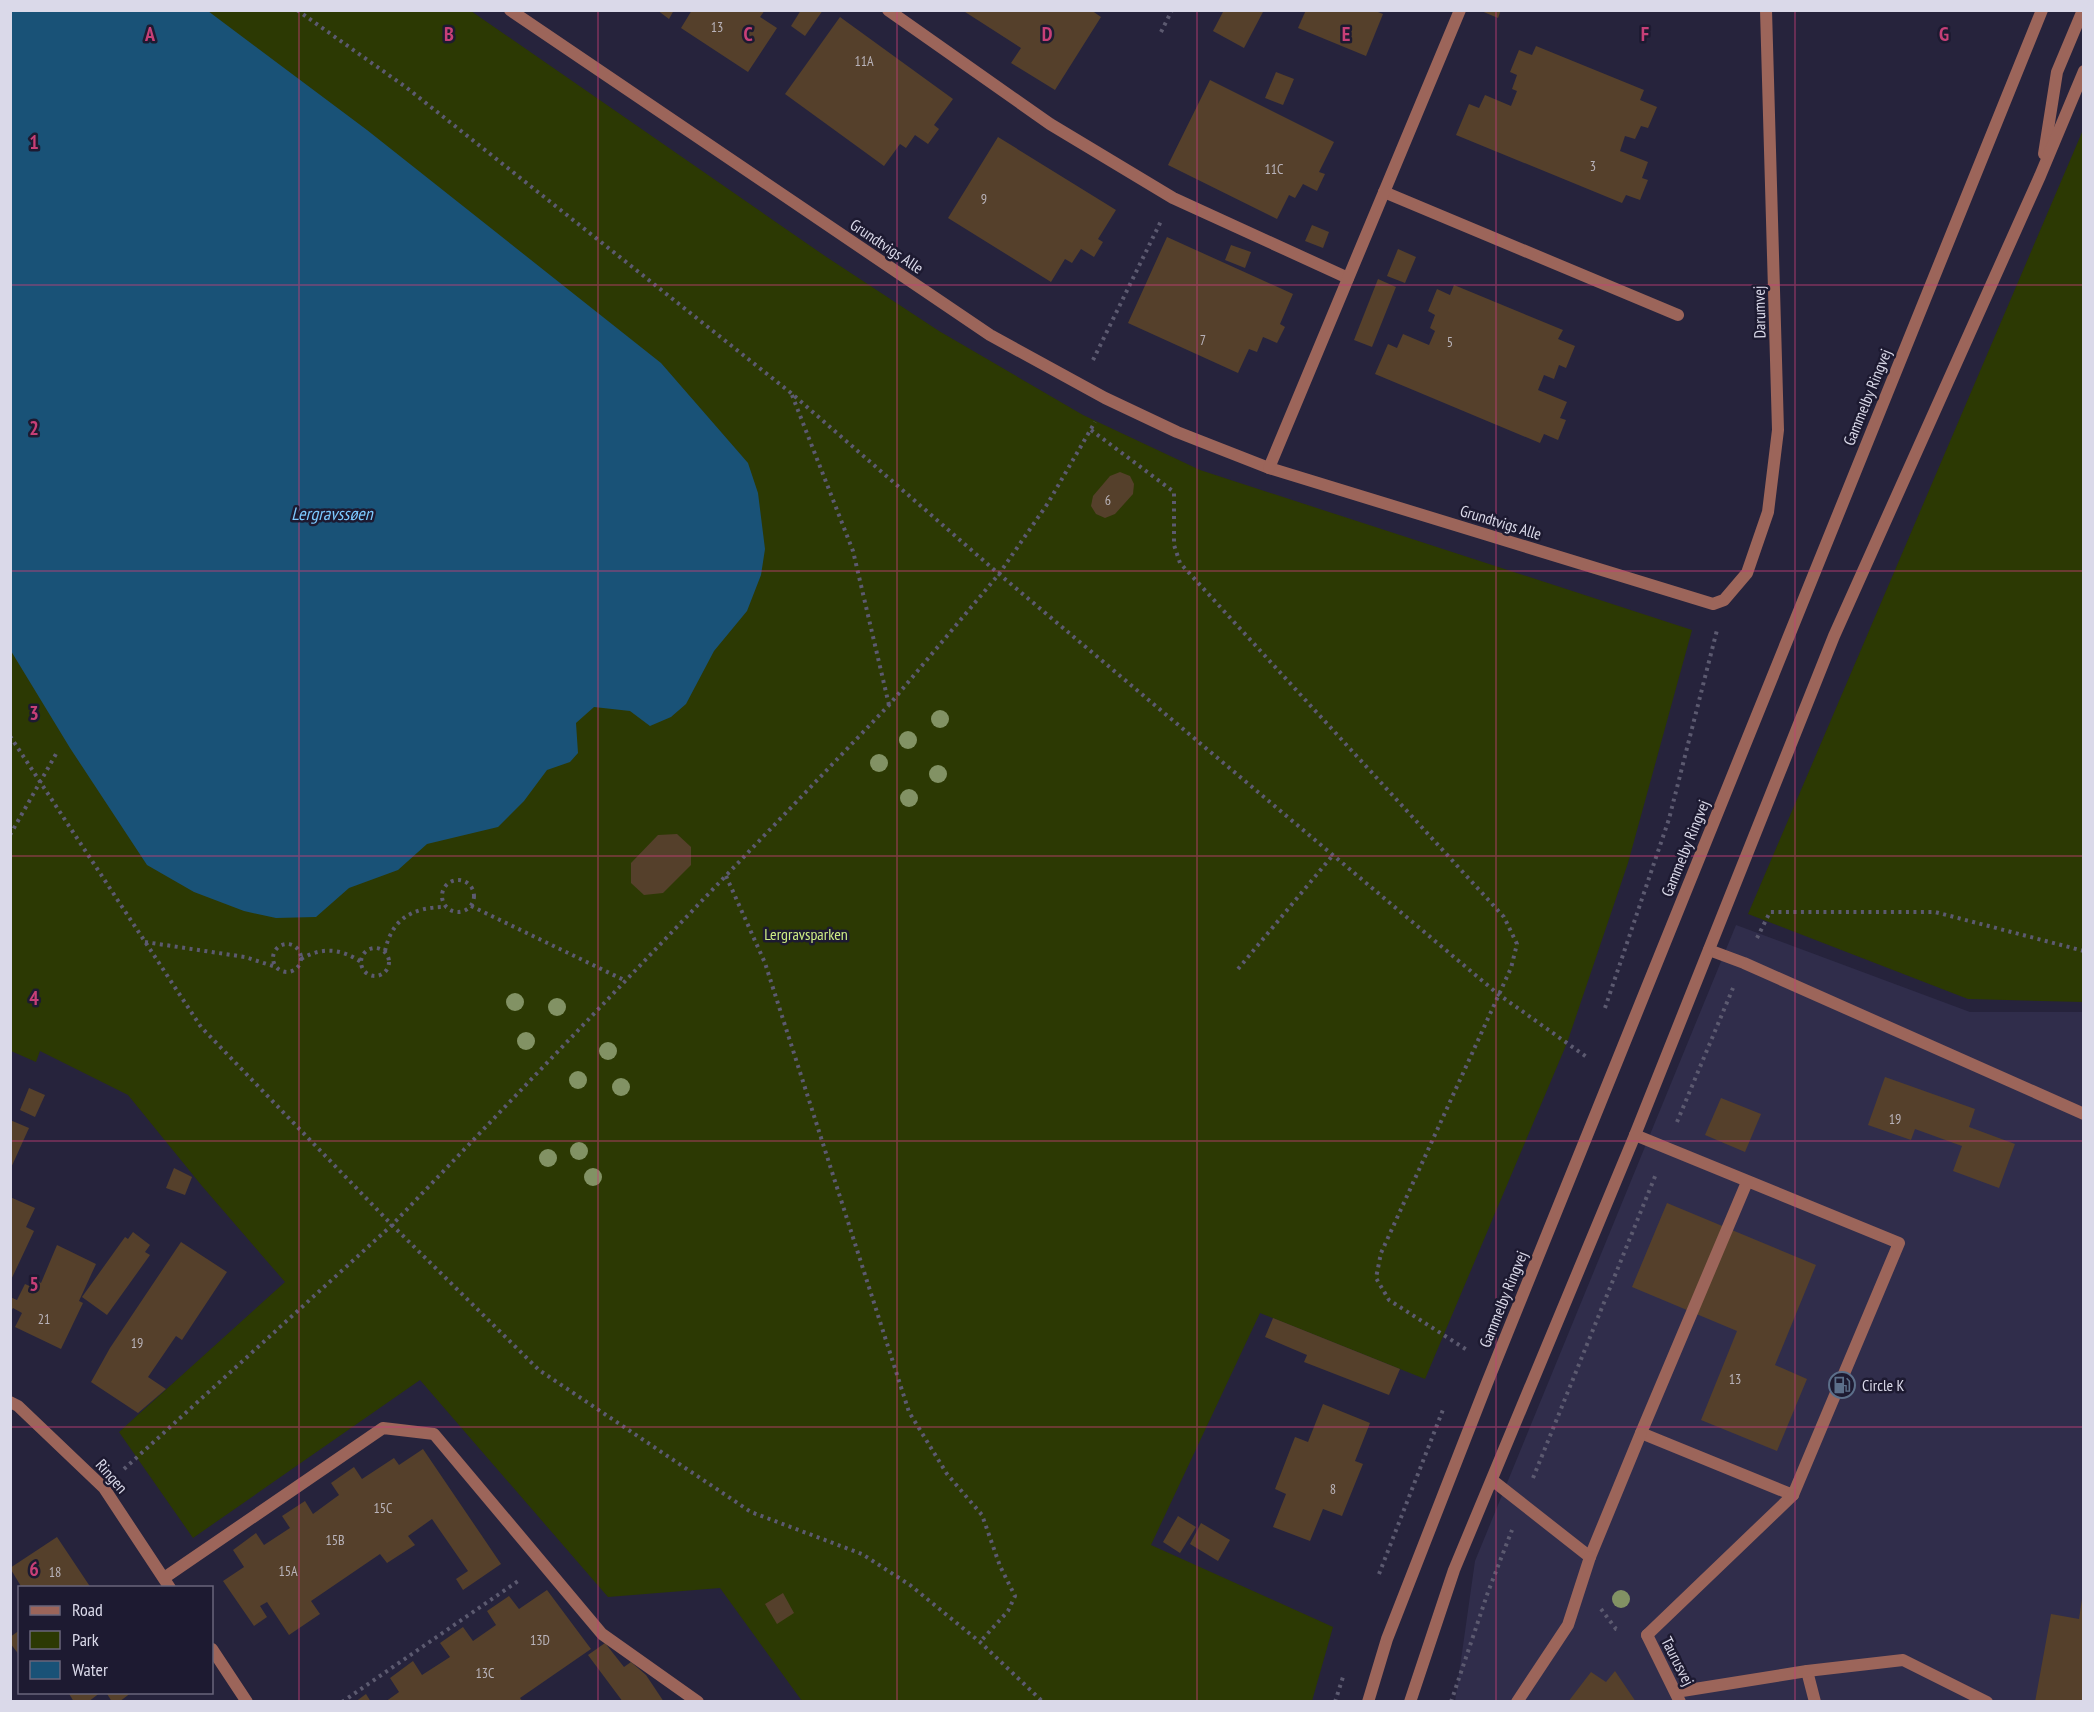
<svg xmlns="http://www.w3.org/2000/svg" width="2094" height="1712" font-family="'PT Sans Narrow',sans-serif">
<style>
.built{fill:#302d4b}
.green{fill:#2c3903}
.water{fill:#195277}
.building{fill:#55402b}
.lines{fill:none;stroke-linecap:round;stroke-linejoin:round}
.path{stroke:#5c5a70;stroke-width:4;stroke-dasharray:3 4.5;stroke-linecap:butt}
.service{stroke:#9c655a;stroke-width:12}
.minor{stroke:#9c655a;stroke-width:12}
.tertiary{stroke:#9c655a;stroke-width:12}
.tree{fill:#829264}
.grid{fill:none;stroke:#c73f77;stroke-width:1.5;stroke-opacity:0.55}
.labels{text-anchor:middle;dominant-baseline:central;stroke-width:5;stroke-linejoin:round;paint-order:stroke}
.number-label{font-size:14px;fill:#b9b3ba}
.street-label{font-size:16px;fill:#dad9e9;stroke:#1d1a31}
.park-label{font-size:16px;fill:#cdec84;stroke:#1d1a31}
.poi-label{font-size:16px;fill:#dad9e9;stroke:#1d1a31;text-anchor:start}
.water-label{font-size:18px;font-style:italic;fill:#7cc8fe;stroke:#1d1a31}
.grid-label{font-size:20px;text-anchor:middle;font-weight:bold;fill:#c73f77;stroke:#1d1a31;stroke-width:5;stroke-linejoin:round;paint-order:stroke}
</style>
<rect width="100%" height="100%" fill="#26233c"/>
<path class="built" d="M 1736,925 L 1970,1012 L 2083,1012 L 2083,1701 L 1455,1702 L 1475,1561 Z"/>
<g class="green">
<path d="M 11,11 L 471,11 L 825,256 L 939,331 L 1083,415 L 1200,470 L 1692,630 L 1628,863 L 1567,1043 L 1425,1379 L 1260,1313 L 1151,1545 L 1333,1627 L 1312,1701 L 802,1701 L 720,1588 L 608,1597 L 420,1380 L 193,1538 L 119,1432 L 285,1282 L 202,1186 L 128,1095 L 40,1051 L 36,1062 L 11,1051 Z"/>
<path d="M 2083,130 L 2083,1002 L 1968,999 L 1748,914 Z"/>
</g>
<path class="water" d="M 10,11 L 208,11 L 367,130 L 661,363 L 748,463 L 758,493 L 765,549 L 761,575 L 747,611 L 714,651 L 686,704 L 671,717 L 650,726 L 630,711 L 594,707 L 576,723 L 578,753 L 570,762 L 547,770 L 524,801 L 498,827 L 427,844 L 398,870 L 349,888 L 316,917 L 276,918 L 244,911 L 194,892 L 147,865 L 70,748 L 11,651 Z"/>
<g class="building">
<path d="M 657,10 L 674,10 L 669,19 Z"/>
<path d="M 692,10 L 765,10 L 760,17 L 777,28 L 748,72 L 681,28 Z"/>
<path d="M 801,10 L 823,10 L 805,36 L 791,26 Z"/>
<path d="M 962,10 L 1091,10 L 1101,17 L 1055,90 L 1011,63 L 1021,48 Z"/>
<path d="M 1224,10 L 1264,10 L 1244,48 L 1213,31 Z"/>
<path d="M 1306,10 L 1373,10 L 1383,14 L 1366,56 L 1298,28 Z"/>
<path d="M 1479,10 L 1501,10 L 1498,18 Z"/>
<path d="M 840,17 L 953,99 L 934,125 L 939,129 L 928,144 L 915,135 L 906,148 L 900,144 L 884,166 L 785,94 Z"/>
<path d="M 1536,46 L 1644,90 L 1640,100 L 1657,107 L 1648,128 L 1641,126 L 1635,139 L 1625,136 L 1620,151 L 1648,162 L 1642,178 L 1648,180 L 1640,200 L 1626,195 L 1622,203 L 1456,135 L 1469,104 L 1479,108 L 1485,95 L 1511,106 L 1517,91 L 1512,89 L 1517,75 L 1510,72 L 1519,50 L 1532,55 Z"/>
<path d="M 1276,72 L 1294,79 L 1283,105 L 1265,98 Z"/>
<path d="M 1210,80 L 1334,142 L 1319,172 L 1325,174 L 1317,191 L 1303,184 L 1295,198 L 1289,195 L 1277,219 L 1168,165 Z"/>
<path d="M 998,137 L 1116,210 L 1098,239 L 1103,242 L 1094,257 L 1081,249 L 1072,263 L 1065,259 L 1051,282 L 948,218 Z"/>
<path d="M 1312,225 L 1329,232 L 1323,248 L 1305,241 Z"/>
<path d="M 1167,237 L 1293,294 L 1280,324 L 1285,327 L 1277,343 L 1263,337 L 1257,352 L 1249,349 L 1238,373 L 1128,323 Z"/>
<path d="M 1231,245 L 1251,252 L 1245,268 L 1225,260 Z"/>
<path d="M 1398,249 L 1416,257 L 1405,283 L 1387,276 Z"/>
<path d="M 1378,279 L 1396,287 L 1372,347 L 1354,340 Z"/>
<path d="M 1454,285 L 1563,330 L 1558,339 L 1575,346 L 1566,368 L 1559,365 L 1554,379 L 1544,375 L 1538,390 L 1567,402 L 1560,418 L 1566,420 L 1558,440 L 1544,434 L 1540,443 L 1375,374 L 1388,344 L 1397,348 L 1403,334 L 1429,345 L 1435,331 L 1430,328 L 1435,315 L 1428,311 L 1437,289 L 1450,295 Z"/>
<path d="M 1120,472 L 1130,476 L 1134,484 L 1133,494 L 1115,514 L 1105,518 L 1096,514 L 1091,506 L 1093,496 L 1110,476 Z"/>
<path d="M 677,834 L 691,847 L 691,865 L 663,893 L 644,895 L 631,883 L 631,863 L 658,835 Z"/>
<path d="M 1885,1077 L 1975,1109 L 1969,1127 L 2015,1144 L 1999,1188 L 1953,1171 L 1962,1146 L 1915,1129 L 1911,1140 L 1868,1125 Z"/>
<path d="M 29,1088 L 45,1095 L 35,1117 L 20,1110 Z"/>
<path d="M 1721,1098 L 1761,1114 L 1745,1152 L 1705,1135 Z"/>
<path d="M 10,1120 L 29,1128 L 10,1170 Z"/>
<path d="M 174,1168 L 192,1177 L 185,1195 L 166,1188 Z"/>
<path d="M 10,1197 L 35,1208 L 26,1227 L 34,1231 L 10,1282 Z"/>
<path d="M 1667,1203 L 1816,1265 L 1775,1365 L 1807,1379 L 1777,1451 L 1701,1420 L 1737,1331 L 1632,1287 Z"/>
<path d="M 133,1232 L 150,1245 L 145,1252 L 150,1255 L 107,1315 L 82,1297 L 125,1237 L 128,1239 Z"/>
<path d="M 181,1242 L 227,1272 L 182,1340 L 176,1336 L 148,1377 L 166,1389 L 138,1413 L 91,1382 L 110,1348 Z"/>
<path d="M 57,1245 L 96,1264 L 79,1301 L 83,1303 L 61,1349 L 15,1327 L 22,1313 L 13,1308 L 10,1312 L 10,1297 L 17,1300 L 25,1284 L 34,1288 L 37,1281 L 41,1283 Z"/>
<path d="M 1273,1318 L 1400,1369 L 1389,1395 L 1304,1362 L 1307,1355 L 1265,1337 Z"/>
<path d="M 1323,1404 L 1370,1423 L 1355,1461 L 1363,1464 L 1342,1516 L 1323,1509 L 1310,1541 L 1273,1527 L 1286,1494 L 1275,1489 L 1295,1437 L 1308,1442 Z"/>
<path d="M 423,1449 L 501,1564 L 463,1590 L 456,1579 L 468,1571 L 432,1519 L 408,1536 L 415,1545 L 387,1563 L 380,1554 L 311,1601 L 320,1614 L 289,1635 L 267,1602 L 260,1606 L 267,1617 L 254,1626 L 223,1581 L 244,1567 L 233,1550 L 256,1533 L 264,1545 L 290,1528 L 282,1516 L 305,1501 L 313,1514 L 339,1495 L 331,1483 L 354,1467 L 362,1479 L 394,1458 L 399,1465 Z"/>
<path d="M 1178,1516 L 1196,1527 L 1180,1553 L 1163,1542 Z"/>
<path d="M 1201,1523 L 1230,1540 L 1218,1561 L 1190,1544 Z"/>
<path d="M 57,1537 L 91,1588 L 22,1588 L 10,1568 Z"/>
<path d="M 547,1590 L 591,1649 L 520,1698 L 523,1702 L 385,1702 L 399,1692 L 390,1678 L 413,1661 L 422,1675 L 450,1657 L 440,1643 L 463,1627 L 473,1641 L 496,1625 L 487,1611 L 509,1596 L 519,1609 Z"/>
<path d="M 783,1593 L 794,1613 L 777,1624 L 765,1604 Z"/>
<path d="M 2082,1599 L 2084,1702 L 2035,1702 L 2051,1614 L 2079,1619 Z"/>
<path d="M 20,1630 L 20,1656 L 10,1643 L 10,1637 Z"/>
<path d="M 605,1643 L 624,1667 L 631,1662 L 646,1675 L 664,1702 L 623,1702 L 588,1655 Z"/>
<path d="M 1615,1671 L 1636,1702 L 1568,1702 L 1591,1672 L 1606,1682 Z"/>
<path d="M 68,1692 L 101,1692 L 88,1702 L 74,1702 Z"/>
<path d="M 106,1692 L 132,1692 L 119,1702 L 112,1702 Z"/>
<path d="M 366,1694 L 371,1702 L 355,1702 Z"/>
</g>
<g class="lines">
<g class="path">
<path d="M 297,10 L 407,88 L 791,393 L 999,574 L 1498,994 L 1588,1058"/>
<path d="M 1161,32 L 1172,10"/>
<path d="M 1093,360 L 1161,221"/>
<path d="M 792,395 L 853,551 L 889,705"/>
<path d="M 1091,430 L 1174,492 L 1174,545 L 1180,563 L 1504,917 L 1517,944 L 1511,968 L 1381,1253 L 1376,1278 L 1389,1300 L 1467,1350"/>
<path d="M 10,736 L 201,1027 L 392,1225 L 539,1370 L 751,1512 L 862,1554 L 910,1585 L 980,1642 L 1043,1702"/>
<path d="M 10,835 L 56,754"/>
<path d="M 726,876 L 765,963 L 909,1412 L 947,1474 L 982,1515 L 1000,1566 L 1015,1596 L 1008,1611 L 980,1642"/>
<circle cx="458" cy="896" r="16"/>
<path d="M 471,906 L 626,981"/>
<path d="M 1757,938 L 1770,912 L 1935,912 L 2084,951"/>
<path d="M 145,942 L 245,957 L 276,967"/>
<circle cx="287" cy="958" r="14"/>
<circle cx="375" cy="962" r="14"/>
<path d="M 385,951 C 392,918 413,907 446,907"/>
<path d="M 301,959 C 321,947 341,948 361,962"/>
<path d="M 1238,969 L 1333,855"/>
<path d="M 1605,1008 L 1669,819 L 1717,630"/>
<path d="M 1677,1122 L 1733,988"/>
<path d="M 124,1469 L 392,1225 L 889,705 L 999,574 L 1048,503 L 1095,422"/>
<path d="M 1533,1478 L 1656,1174"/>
<path d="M 1379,1574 L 1444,1407"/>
<path d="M 1601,1609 L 1616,1629 L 1620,1630"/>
<path d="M 342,1702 L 521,1579"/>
<path d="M 1335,1702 L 1343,1677"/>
<path d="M 1451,1702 L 1488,1592 L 1512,1530"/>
</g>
<g class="service">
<path d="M 1709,950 L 1744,963 L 2084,1114"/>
<path d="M 1635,1135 L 1899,1243 L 1793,1495 L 1641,1433 L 1747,1182"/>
<path d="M 1492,1480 L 1590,1557 L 1641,1433"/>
<path d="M 164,1578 L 383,1428 L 434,1434 L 602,1634 L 698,1702"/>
<path d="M 1647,1635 L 1793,1495"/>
<path d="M 1807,1671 L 1815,1702"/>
<path d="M 1676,1692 L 1807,1671 L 1903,1660 L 1987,1702"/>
<path d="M 1517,1702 L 1568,1625 L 1590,1557"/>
</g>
<g class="minor">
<path d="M 510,10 L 990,335 L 1105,398 L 1177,432 L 1269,468 L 1713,604 L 1724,600 L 1747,573 L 1768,512 L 1778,430 L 1766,10"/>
<path d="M 888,10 L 1050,124 L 1173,198 L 1348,278"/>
<path d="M 1384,192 L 1678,315"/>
<path d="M 1269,468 L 1460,10"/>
<path d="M 1647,1635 L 1680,1702"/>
</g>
<g class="tertiary">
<path d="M 2044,154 L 2057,72 L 2083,10"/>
<path d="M 10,1402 L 18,1406 L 104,1488 L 170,1588"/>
<path d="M 212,1649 L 247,1702"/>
<path d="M 1368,1702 L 1387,1639 L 1487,1383 L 2042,10"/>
<path d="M 1410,1702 L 1454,1570 L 1635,1135 L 1834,636 L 2040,176 L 2084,71"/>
</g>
</g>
<g class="tree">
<circle cx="940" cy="719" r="9"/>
<circle cx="908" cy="740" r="9"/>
<circle cx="879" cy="763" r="9"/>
<circle cx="938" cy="774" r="9"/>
<circle cx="909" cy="798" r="9"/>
<circle cx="515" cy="1002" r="9"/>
<circle cx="557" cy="1007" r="9"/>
<circle cx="526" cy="1041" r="9"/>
<circle cx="608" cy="1051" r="9"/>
<circle cx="578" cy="1080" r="9"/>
<circle cx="621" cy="1087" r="9"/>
<circle cx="579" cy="1151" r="9"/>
<circle cx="548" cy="1158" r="9"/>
<circle cx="593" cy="1177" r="9"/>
<circle cx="1621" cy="1599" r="9"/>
</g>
<path class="grid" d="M 299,10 L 299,1702M 598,10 L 598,1702M 897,10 L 897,1702M 1197,10 L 1197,1702M 1496,10 L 1496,1702M 1795,10 L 1795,1702M 10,285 L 2084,285M 10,571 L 2084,571M 10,856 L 2084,856M 10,1141 L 2084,1141M 10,1427 L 2084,1427"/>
<defs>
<symbol id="fuel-ring" viewBox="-11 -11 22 22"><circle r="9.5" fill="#1d1a31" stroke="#5c6f8a" stroke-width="1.5"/><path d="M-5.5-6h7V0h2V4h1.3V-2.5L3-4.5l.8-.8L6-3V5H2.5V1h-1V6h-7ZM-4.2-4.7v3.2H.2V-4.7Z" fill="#5c6f8a"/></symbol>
</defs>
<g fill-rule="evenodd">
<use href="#fuel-ring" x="1827" y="1370" width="30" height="30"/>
</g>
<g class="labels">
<g class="number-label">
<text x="717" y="27">13</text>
<text x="864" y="61">11A</text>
<text x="1593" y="166">3</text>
<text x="1274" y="169">11C</text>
<text x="984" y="199">9</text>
<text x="1203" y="340">7</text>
<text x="1450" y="342">5</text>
<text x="1108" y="500">6</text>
<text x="1895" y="1119">19</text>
<text x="44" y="1319">21</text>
<text x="137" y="1343">19</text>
<text x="1735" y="1379">13</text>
<text x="1333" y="1489">8</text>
<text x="383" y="1508">15C</text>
<text x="335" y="1540">15B</text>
<text x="288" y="1571">15A</text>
<text x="55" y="1572">18</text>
<text x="540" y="1640">13D</text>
<text x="485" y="1673">13C</text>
</g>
<g class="street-label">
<text transform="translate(887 246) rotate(34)">Grundtvigs Alle</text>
<text transform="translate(1759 312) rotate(-91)">Darumvej</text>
<text transform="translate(1867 397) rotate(-68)">Gammelby Ringvej</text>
<text transform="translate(1501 522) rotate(17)">Grundtvigs Alle</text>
<text transform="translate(1685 848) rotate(-68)">Gammelby Ringvej</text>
<text transform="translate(1503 1299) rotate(-68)">Gammelby Ringvej</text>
<text transform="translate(112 1476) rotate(49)">Ringen</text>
<text transform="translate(1678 1661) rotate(63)">Taurusvej</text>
</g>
<g class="park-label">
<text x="806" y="934">Lergravsparken</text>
</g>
<g class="poi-label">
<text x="1862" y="1385">Circle K</text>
</g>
<g class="water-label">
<text x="332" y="513">Lergravssøen</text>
</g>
</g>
<g class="grid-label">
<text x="150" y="41">A</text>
<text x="449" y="41">B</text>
<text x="748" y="41">C</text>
<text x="1047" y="41">D</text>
<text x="1346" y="41">E</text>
<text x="1645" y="41">F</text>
<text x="1944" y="41">G</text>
<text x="34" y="149">1</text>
<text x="34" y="435">2</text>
<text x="34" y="720">3</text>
<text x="34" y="1005">4</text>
<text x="34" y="1291">5</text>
<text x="34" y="1576">6</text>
</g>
<rect width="2094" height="1712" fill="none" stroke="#dad9e9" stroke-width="24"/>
<rect x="18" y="1586" width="195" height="108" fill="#1d1a31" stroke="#69667b" stroke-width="1.5"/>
<rect x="30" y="1606" width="30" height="9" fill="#9c655a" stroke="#69667b" stroke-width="1.5"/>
<text x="72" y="1616" font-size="18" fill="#dad9e9">Road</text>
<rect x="30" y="1631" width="30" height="18" fill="#2c3903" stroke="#69667b" stroke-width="1.5"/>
<text x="72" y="1646" font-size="18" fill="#dad9e9">Park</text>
<rect x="30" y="1661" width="30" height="18" fill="#195277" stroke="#69667b" stroke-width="1.5"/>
<text x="72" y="1676" font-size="18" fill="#dad9e9">Water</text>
</svg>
